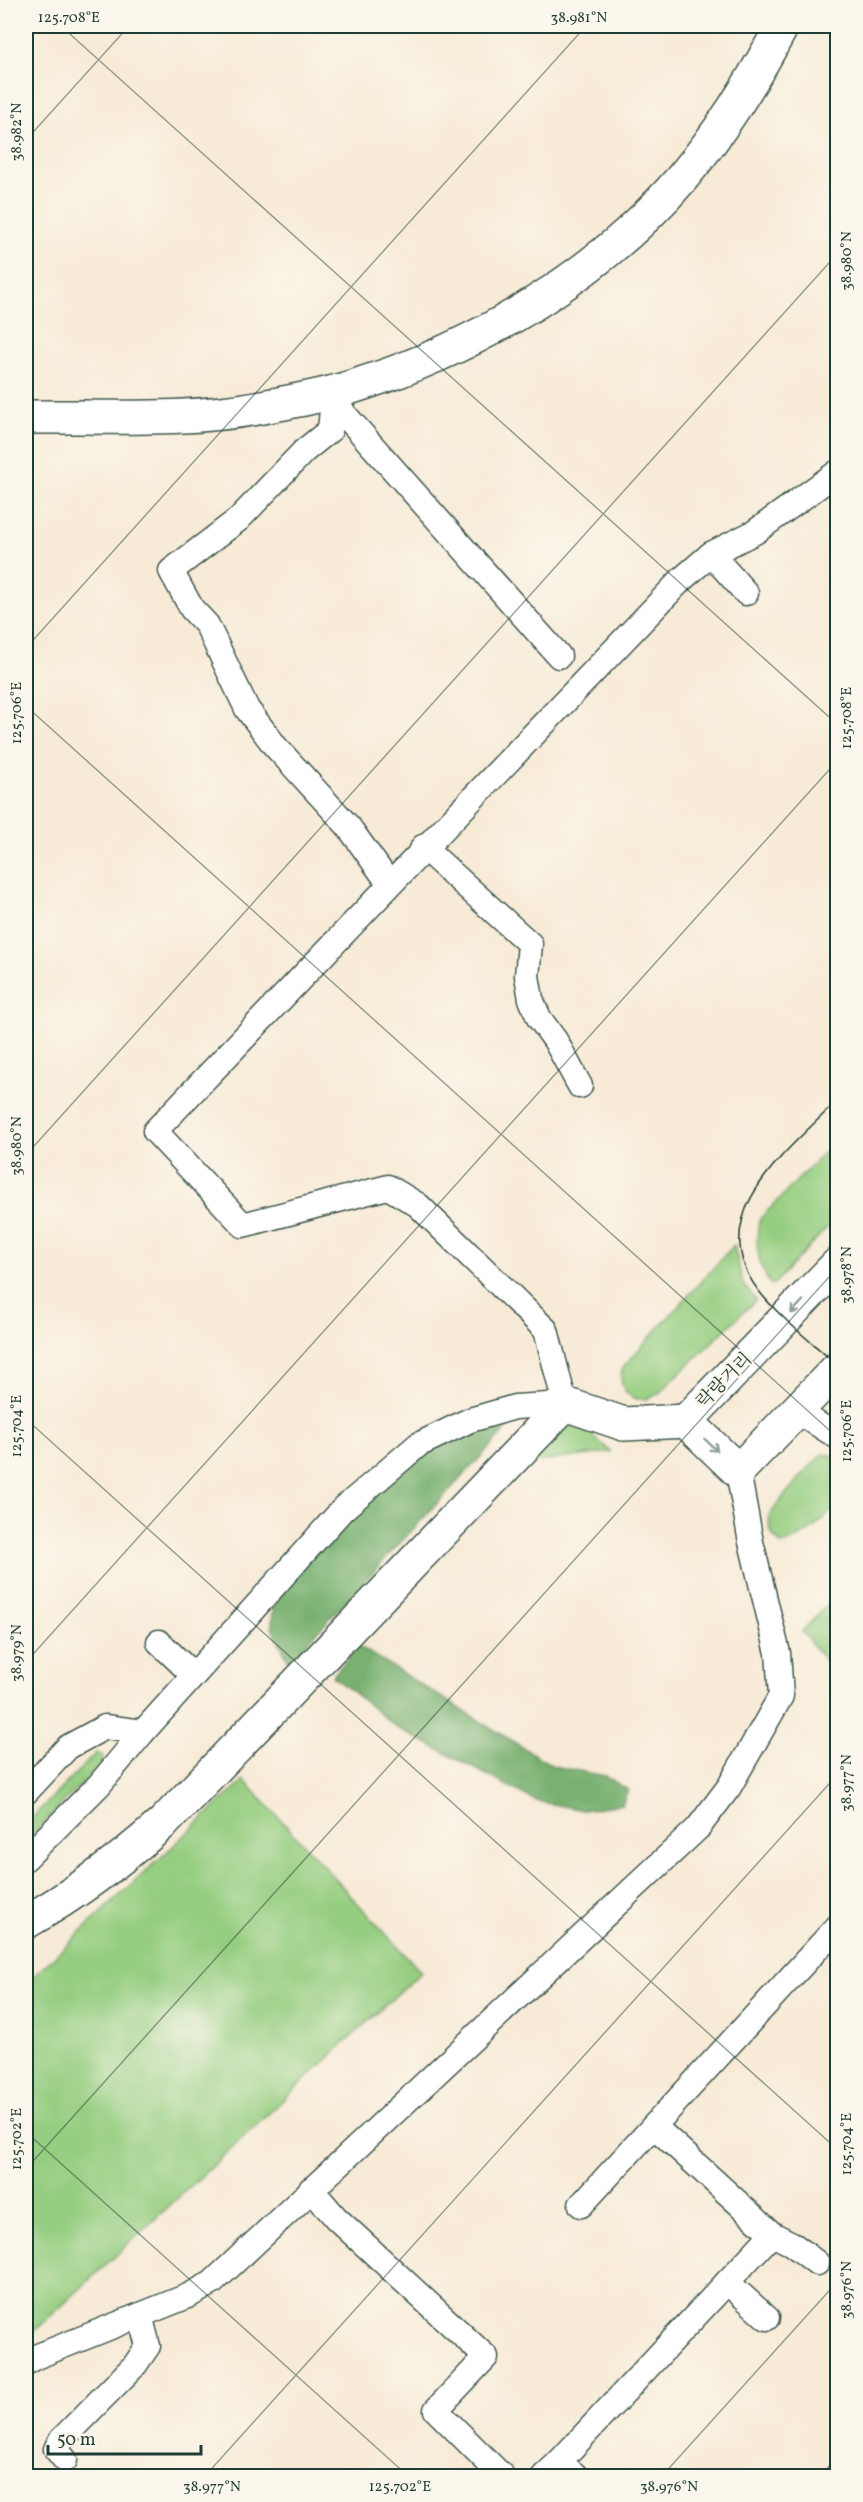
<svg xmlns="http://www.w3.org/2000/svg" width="863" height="2502" font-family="Vollkorn,'Noto Serif KR',serif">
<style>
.green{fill:#96ce81;stroke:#5a865a;stroke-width:1.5}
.forest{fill:#78b16f;stroke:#4c7752;stroke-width:1.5}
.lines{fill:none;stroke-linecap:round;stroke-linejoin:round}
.minor-casing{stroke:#3f574c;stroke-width:27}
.secondary-casing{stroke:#3f574c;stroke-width:36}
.primary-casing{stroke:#3f574c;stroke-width:36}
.minor{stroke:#fff;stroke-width:24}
.secondary{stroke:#fff;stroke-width:33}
.primary{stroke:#fff;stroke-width:33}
.tram{stroke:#1f3d34;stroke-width:1.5}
.oneway{stroke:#8f9e9a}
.ticks{fill:none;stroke:#1f3d34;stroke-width:1.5;stroke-opacity:0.45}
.labels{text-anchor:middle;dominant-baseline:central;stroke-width:4.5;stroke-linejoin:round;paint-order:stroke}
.street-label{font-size:18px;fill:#1f3d34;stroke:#fbf7ec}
.neatline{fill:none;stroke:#1f3d34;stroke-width:2}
.ticks-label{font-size:15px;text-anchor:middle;fill:#1f3d34}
</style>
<rect width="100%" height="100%" fill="#fbf7ec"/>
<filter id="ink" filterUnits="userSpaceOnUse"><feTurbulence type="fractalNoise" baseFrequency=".0167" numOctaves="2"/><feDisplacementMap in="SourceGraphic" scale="12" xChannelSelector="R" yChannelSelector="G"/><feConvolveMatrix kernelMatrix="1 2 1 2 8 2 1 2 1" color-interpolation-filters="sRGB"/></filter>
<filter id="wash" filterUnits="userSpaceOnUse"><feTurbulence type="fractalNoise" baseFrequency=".008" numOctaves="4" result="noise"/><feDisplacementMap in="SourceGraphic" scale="24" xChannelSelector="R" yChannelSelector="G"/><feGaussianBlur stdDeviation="1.35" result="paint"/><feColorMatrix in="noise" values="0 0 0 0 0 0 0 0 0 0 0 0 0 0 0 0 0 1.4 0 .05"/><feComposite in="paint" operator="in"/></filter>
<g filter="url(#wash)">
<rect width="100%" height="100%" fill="#f7ead6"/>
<g class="green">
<path d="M 837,1139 L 837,1217 L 774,1284 L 770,1284 C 757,1263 755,1244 759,1220 Z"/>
<path d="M 734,1245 L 743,1284 L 756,1300 L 658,1394 C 654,1395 649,1399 645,1399 C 626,1401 616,1382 624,1366 Z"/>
<path d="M 574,1423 L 583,1427 L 611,1452 L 522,1464 L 568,1424 Z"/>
<path d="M 822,1454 L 837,1456 L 837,1505 C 821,1521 805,1539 782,1545 C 773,1538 767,1529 770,1516 C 774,1504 811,1466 822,1454 Z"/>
<path d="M 837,1595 L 837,1676 L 802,1631 Z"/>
<path d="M 96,1753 L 103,1756 L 102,1763 L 26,1841 L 26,1824 Z"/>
<path d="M 244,1780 L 421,1972 L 26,2339 L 26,1983 Z"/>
</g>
<g class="forest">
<path d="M 516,1419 L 289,1662 L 272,1627 L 273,1607 L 284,1585 L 317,1547 L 403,1468 L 436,1448 L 459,1438 Z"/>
<path d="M 358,1646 L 553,1766 L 605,1776 L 628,1790 L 622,1804 L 583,1810 L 536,1801 L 396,1727 L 333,1676 Z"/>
</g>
</g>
<g filter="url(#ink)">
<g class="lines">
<defs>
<g id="minor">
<path d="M 330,391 L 332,410 L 330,430 L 304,451 L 239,519 L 171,571 L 192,609 L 207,625 L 247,709 L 275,746 L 348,826 L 389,883"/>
<path d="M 330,391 L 345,415 L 559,656"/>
<path d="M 711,554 L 746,593"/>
<path d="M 423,847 L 530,944 L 527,976 L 531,999 L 539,1018 L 555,1040 L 580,1086"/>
<path d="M 797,1411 L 838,1437"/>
<path d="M 159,1642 L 193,1675"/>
<path d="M 26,1792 L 68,1747 L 105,1727 L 143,1732"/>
<path d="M 26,1858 L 99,1785 L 143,1732 L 343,1509 L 418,1445 L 470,1420 L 515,1407 L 565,1404 L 546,1330 L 418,1205 L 388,1187 L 243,1225 L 155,1131 L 681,580 L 711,554 L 755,532 L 838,472"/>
<path d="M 654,2126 L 772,2234 L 792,2244 L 817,2263"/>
<path d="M 311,2189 L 336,2218 L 486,2357 L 436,2410 L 502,2476"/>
<path d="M 581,2205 L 838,1926"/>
<path d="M 727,2282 L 767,2318"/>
<path d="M 26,2363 L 33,2358 L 188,2296 L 212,2283 L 698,1828 L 729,1787 L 781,1696 L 778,1653 L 751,1542 L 738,1471"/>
<path d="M 65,2460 L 56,2449 L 60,2441 L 135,2365 L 148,2346 L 140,2315"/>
<path d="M 559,2462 L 576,2476"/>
<path d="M 544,2476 L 559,2462 L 772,2234"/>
<path d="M 837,2476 L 838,2476"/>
</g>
<g id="secondary">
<path d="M 26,417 C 102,416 187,422 262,407 C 295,401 333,394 364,383 C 482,345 602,272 682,178 C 722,131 754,79 782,26"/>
<path d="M 26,1922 C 76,1894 121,1860 164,1822 L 565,1404 L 624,1424 L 686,1421"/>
</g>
<path id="primary" d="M 838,1264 L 686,1421 L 738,1471 L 838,1368"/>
</defs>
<use href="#minor" class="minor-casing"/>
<use href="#secondary" class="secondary-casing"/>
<use href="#primary" class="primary-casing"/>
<use href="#minor" class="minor"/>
<use href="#secondary" class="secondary"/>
<use href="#primary" class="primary"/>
<path class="tram" d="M 838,1100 C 790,1149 701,1215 758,1290 C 777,1315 814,1344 838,1366"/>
</g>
<defs><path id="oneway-shaft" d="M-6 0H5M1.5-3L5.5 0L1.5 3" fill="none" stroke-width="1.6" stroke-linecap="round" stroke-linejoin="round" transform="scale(1.5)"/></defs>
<g class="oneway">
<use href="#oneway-shaft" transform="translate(797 1307) rotate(133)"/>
<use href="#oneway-shaft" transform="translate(711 1445) rotate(43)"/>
</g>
</g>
<path class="ticks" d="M 61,26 L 838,725M 26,140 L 129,26M 26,648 L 586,26M 26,706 L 838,1438M 26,1155 L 838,253M 26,1419 L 838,2150M 26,1662 L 838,760M 26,2132 L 408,2476M 26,2169 L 838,1267M 205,2476 L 838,1774M 662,2476 L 838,2281"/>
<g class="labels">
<g class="street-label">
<text transform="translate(725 1381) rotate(-45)">락랑거리</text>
</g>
</g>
<rect width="863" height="2502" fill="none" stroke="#fbf7ec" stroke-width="66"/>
<path d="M48 2445v9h153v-9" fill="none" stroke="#1f3d34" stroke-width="3"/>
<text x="57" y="2445" font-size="18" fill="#1f3d34" stroke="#fbf7ec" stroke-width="4.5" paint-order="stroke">50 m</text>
<rect x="33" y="33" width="797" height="2436" class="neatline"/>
<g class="ticks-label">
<text x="69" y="22">125.708°E</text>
<text x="579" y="22">38.981°N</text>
<text transform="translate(16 132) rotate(-90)" y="5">38.982°N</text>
<text transform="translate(846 261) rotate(-90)" y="5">38.980°N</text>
<text transform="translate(16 713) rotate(-90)" y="5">125.706°E</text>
<text transform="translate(846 718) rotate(-90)" y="5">125.708°E</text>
<text transform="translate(16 1146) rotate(-90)" y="5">38.980°N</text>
<text transform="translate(846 1275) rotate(-90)" y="5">38.978°N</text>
<text transform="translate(16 1426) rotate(-90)" y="5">125.704°E</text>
<text transform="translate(846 1431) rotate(-90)" y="5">125.706°E</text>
<text transform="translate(16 1653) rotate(-90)" y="5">38.979°N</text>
<text transform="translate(846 1783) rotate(-90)" y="5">38.977°N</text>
<text transform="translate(16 2139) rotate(-90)" y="5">125.702°E</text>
<text transform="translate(846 2144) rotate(-90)" y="5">125.704°E</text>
<text transform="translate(846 2290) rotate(-90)" y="5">38.976°N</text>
<text x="212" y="2491">38.977°N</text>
<text x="400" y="2491">125.702°E</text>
<text x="669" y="2491">38.976°N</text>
</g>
</svg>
